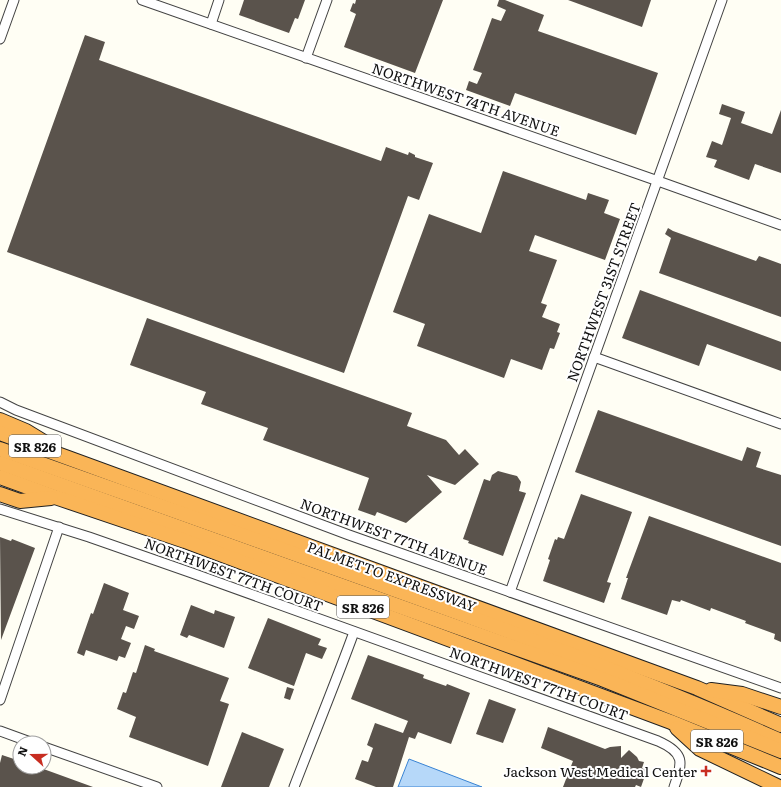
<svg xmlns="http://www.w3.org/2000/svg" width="781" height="787" font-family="Literata,serif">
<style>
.water{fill:#b6d8f9;stroke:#3983d3}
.building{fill:#5a534c}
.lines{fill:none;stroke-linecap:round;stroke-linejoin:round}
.minor-casing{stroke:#434343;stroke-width:11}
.highway-casing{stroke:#212121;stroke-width:16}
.minor{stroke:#fff;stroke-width:9}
.highway{stroke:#fab557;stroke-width:14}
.poi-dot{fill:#c82d21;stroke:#fff;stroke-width:1.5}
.labels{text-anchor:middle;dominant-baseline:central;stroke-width:4;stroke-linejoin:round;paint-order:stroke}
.shield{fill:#fff;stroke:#585858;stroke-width:1}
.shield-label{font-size:13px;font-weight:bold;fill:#101010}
.street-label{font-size:14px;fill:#101010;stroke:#fff}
.poi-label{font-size:14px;fill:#101010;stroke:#fff;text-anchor:end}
</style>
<rect width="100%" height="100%" fill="#fffef4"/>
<path class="water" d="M 409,759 L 482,787 L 398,787 Z"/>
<g class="building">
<path d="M 244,0 L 305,0 L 298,19 L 295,18 L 289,33 L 239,15 Z"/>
<path d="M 356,0 L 443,0 L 415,73 L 344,47 L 356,14 L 350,11 L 353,3 L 355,4 Z"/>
<path d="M 499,0 L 505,0 L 544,15 L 538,31 L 658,73 L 636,135 L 515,93 L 510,106 L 466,90 L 469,81 L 477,84 L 482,73 L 473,70 L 492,18 L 501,21 L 506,10 L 497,6 Z"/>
<path d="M 568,0 L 651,0 L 642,27 Z"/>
<path d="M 85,35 L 105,42 L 99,60 L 381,161 L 386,147 L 408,155 L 409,152 L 415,155 L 415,157 L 433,163 L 419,200 L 408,196 L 344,373 L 7,252 Z"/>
<path d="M 722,104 L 745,112 L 741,123 L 772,134 L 781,110 L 781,173 L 755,164 L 749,180 L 714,167 L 717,160 L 706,157 L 712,141 L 722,145 L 731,118 L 719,114 Z"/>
<path d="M 503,171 L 586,200 L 588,193 L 609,200 L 604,213 L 620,219 L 605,260 L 535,235 L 529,251 L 557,260 L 541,303 L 547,305 L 542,317 L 560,324 L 557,332 L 560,333 L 554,349 L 550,348 L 542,370 L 511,359 L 504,378 L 417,346 L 425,324 L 393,312 L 429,214 L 481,233 Z"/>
<path d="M 668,228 L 673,231 L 756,261 L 759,256 L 781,264 L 781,317 L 659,273 L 671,238 L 665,234 Z"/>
<path d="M 640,290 L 781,342 L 781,371 L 707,344 L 699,366 L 622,338 Z"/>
<path d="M 147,318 L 412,413 L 407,426 L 446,440 L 459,455 L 465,449 L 479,464 L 455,485 L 427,475 L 442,492 L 406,523 L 377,512 L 375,516 L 358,510 L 369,478 L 263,440 L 268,428 L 201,404 L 206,392 L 130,365 Z"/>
<path d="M 598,410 L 742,461 L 747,447 L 761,452 L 756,467 L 781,475 L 781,546 L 575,472 Z"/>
<path d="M 498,471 L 517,476 L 521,482 L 519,491 L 526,493 L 503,556 L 468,543 L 469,541 L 463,539 L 484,479 L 490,481 L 492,475 Z"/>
<path d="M 581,494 L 632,512 L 607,582 L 611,583 L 604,603 L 543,581 L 550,560 L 548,559 L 555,539 L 557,540 L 558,537 L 564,539 Z"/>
<path d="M 649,516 L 781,563 L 781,642 L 774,639 L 775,634 L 745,623 L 746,621 L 711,608 L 710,611 L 681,600 L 680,602 L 672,600 L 667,615 L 621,599 L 628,578 L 626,578 Z"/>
<path d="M 0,537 L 11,541 L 12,539 L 35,548 L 1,640 Z"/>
<path d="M 104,583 L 129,593 L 123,610 L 139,616 L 134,629 L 126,626 L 121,639 L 131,643 L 125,658 L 119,656 L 117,661 L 86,650 L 84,656 L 77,653 L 91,613 L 93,614 Z"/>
<path d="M 191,605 L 214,614 L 215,610 L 235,617 L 224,648 L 189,635 L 187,638 L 180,635 Z"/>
<path d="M 268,618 L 321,639 L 318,645 L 327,648 L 322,659 L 306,653 L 294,686 L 248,668 Z"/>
<path d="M 145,645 L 155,649 L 154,651 L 229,678 L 220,701 L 229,704 L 208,766 L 129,737 L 136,717 L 117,709 L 123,692 L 126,693 L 133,672 L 136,673 Z"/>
<path d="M 368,655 L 424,675 L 423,678 L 446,686 L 447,684 L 470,693 L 451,744 L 418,732 L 415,739 L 409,737 L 393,787 L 376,787 L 355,779 L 362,760 L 368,762 L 373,748 L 367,745 L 375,723 L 403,733 L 408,721 L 351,699 Z"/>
<path d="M 287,687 L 294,689 L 290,700 L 284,698 Z"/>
<path d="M 489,699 L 516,709 L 503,743 L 476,734 Z"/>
<path d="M 548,727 L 605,749 L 610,747 L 621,746 L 621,758 L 629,750 L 637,757 L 639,761 L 644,762 L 642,768 L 647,770 L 641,787 L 636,785 L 635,787 L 563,787 L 573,761 L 541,748 Z"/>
<path d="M 242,732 L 284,749 L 269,787 L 221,787 Z"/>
<path d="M 2,755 L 20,761 L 20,767 L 38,767 L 93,787 L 0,787 L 0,763 Z"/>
</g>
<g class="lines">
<defs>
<g id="minor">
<path d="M 142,0 L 658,181 L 781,225"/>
<path d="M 211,24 L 219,0"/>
<path d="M 0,39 L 14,0"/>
<path d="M 306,58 L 327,0"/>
<path d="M 594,357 L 781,424"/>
<path d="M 0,402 L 16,410 L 349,535 L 781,688"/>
<path d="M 0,509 L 89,537 L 192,573 L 658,741 C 685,753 683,762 674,787"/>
<path d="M 510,592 L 722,0"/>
<path d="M 0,700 L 59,527"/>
<path d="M 0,731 L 33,743"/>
<path d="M 44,747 L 157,787"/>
<path d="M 294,787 C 314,735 335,684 354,632"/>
</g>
<g id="highway">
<path d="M 0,420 L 26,431 L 44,442"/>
<path d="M 0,433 L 697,688 L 781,725"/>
<path d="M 0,449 C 120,491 239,534 359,577 C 501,628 643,679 781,741"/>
<path d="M 0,463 L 602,679 L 781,751"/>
<path d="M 0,477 L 55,497 L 185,541 L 671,722 L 781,767"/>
<path d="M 0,494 L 20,501 L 51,498"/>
<path d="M 711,690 L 742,694 L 781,707"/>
<path d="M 677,728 L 700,749 L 779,787"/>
</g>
</defs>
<use href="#minor" class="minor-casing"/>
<use href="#highway" class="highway-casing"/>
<use href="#minor" class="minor"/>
<use href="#highway" class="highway"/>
</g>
<path class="poi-dot" d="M704 765h4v4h4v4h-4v4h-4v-4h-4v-4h4z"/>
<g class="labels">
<g class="shield">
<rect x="9" y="435" width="52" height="22" rx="3"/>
<rect x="337" y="596" width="52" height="22" rx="3"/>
<rect x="691" y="730" width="52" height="22" rx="3"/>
</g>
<g class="shield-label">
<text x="35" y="446">SR 826</text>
<text x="363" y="607">SR 826</text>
<text x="717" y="741">SR 826</text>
</g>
<g class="street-label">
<text transform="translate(466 99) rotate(19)">NORTHWEST 74TH AVENUE</text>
<text transform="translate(603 292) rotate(-70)">NORTHWEST 31ST STREET</text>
<text transform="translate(394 536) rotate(20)">NORTHWEST 77TH AVENUE</text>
<text transform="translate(234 574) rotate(20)">NORTHWEST 77TH COURT</text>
<text transform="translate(392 576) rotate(20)">PALMETTO EXPRESSWAY</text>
<text transform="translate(539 683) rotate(20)">NORTHWEST 77TH COURT</text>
</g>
<g class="poi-label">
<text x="697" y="771">Jackson West Medical Center</text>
</g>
</g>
<g transform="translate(32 755) rotate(291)"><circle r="19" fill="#ffffff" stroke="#9f9f9f"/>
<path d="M0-3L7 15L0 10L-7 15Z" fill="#c82d21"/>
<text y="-6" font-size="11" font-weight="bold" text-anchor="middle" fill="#101010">N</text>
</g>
</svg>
